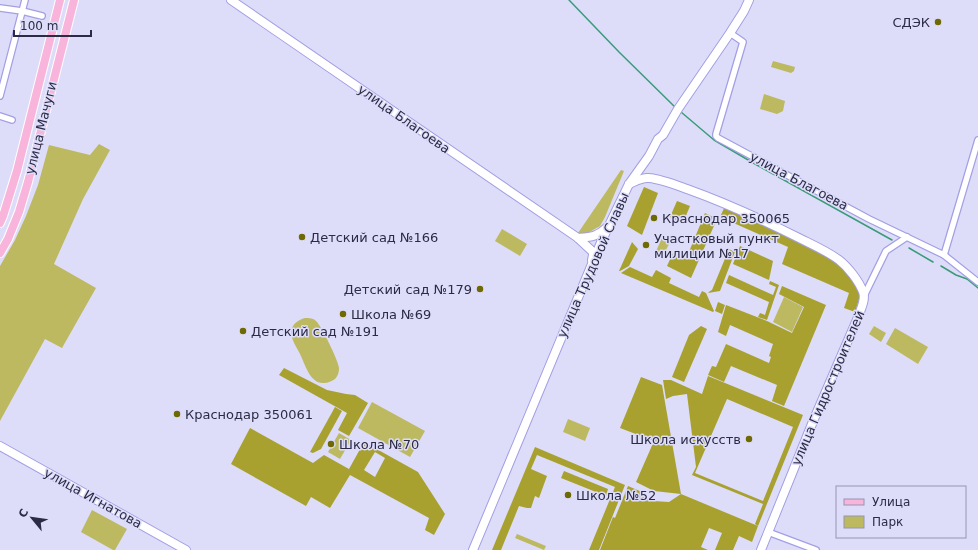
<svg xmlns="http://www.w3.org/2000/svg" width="978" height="550" font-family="'DejaVu Sans',sans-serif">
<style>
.green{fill:#bdb960}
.forest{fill:#a8a12f;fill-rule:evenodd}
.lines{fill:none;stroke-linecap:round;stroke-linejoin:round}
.stream{stroke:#3b9b79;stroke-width:1.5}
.street-casing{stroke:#a39fe4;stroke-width:8}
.secondary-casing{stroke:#a39fe4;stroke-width:10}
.primary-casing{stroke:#fff;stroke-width:10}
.street{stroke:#fff;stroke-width:5.5}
.secondary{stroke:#fff;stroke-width:8}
.primary{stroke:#f8b4db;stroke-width:8}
.poi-dot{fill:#6e6902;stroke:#ddddfa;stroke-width:1.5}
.labels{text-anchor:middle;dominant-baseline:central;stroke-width:3;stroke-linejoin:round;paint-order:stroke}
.poi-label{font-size:13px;fill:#2c2b46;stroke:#ddddfa;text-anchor:start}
.street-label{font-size:13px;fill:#2c2b46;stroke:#ddddfa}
</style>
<rect width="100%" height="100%" fill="#ddddfa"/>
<g class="green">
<path d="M 773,61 L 795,67 L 794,71 L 791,73 L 771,67 Z"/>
<path d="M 764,94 L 785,101 L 783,111 L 777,114 L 760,109 Z"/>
<path d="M 99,144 L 110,150 L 83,199 L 54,264 L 96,288 L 62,348 L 45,339 L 0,421 L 0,266 L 15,240 L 26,216 L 38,185 L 49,145 L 90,155 Z"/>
<path d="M 621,170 L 624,171 L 605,217 L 600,226 L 586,234 L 578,233 Z"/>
<path d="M 502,229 L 527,244 L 520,256 L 495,241 Z"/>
<path d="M 662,238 L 670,242 L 664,254 L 656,251 Z"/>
<path d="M 784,297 L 803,307 L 792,332 L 773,322 Z"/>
<path d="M 305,318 C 309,318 313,318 316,321 C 321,325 339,362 339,368 C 339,372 338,376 335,379 C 332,381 328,383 324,383 C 310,384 305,364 300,354 C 297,348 291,339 291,332 C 292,324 298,320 305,318 Z"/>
<path d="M 874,326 L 886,333 L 881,342 L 869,334 Z"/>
<path d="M 895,328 L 928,347 L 918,364 L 886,344 Z"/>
<path d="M 372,402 L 425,431 L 410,457 L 358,428 Z"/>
<path d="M 568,419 L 590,428 L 585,441 L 563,432 Z"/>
<path d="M 339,433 L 351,440 L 340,459 L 328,452 Z"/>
<path d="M 92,510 L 127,529 L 115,550 L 113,550 L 81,532 Z"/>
<path d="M 517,534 L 546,546 L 544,550 L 515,538 Z"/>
</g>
<g class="forest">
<path d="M 644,187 L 658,193 L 642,235 L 627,226 Z"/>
<path d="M 677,201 L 690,206 L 683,223 L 670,217 Z"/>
<path d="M 726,204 L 802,241 L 846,268 L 861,293 L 855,312 L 844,308 L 849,293 L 782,264 L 788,247 L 720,217 Z"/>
<path d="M 705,213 L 717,219 L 691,278 L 667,266 L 673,253 L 686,259 Z"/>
<path d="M 632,242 L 638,249 L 629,266 L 620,271 L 619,271 Z"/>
<path d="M 740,246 L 773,261 L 769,280 L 733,264 Z"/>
<path d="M 729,249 L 735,252 L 720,291 L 708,293 L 710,291 L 712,290 Z"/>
<path d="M 630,267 L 652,277 L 656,270 L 671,278 L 669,283 L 699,297 L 702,291 L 706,293 L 714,311 L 713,312 L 621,273 Z"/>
<path d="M 729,275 L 773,295 L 776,287 L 769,284 L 770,281 L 779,285 L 767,320 L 758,317 L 760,313 L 765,315 L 769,302 L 726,283 Z"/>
<path d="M 782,286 L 826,305 L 784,406 L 772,401 L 777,385 L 731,366 L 724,382 L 708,375 L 712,366 L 716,367 L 726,344 L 769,363 L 771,357 L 769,356 L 773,344 L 730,325 L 726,336 L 718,332 L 726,305 L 767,321 L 792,333 L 804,307 L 779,294 Z"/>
<path d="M 718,302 L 725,305 L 722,314 L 715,311 Z"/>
<path d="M 701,326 L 707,329 L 684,382 L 672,377 L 689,335 Z"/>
<path d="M 284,368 L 327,390 L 346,394 L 355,395 L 368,403 L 349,436 L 338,430 L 347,413 L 279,375 Z"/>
<path d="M 708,376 L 803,415 L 758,526 L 755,524 L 763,504 L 692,475 L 696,467 L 687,394 L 673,396 L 666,399 L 663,380 L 671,380 L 702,394 ZM 727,399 L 793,427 L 763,501 L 695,473 Z"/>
<path d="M 641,377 L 662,385 L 681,494 L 654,491 L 636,482 L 654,441 L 620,428 Z"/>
<path d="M 335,407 L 342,411 L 321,449 L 313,453 L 310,452 Z"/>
<path d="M 250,428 L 313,463 L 324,455 L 349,469 L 364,442 L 418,472 L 445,514 L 434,535 L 425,530 L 429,518 L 350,475 L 330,508 L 311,497 L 306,506 L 231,464 ZM 375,452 L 385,458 L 375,477 L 364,470 Z"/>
<path d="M 535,447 L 625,485 L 599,550 L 589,550 L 615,487 L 537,455 L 531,469 L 547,476 L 539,498 L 535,496 L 531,508 L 527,508 L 519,506 L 501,550 L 492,550 Z"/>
<path d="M 564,471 L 608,489 L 606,496 L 561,478 Z"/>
<path d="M 628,486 L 642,492 L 641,496 L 653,501 L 669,502 L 681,494 L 758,526 L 752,542 L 739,536 L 733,550 L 715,550 L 722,533 L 709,528 L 701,547 L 708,550 L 600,550 L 613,517 L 615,518 Z"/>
</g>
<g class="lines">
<g class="stream">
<path d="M 569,0 L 619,52 L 676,108"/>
<path d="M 681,112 L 714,140 L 755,164 L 892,240"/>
<path d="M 909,248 L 933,262"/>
<path d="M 941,266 L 956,275 L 967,279 L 978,288"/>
</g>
<defs>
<g id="street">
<path d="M 0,8 L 22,11 L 42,16"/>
<path d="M 730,33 L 743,42 L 716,134 L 716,136 L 718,138 L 869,219 L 944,255 L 978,282"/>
<path d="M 0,96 L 25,0"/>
<path d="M 0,116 L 12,120"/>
<path d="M 944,255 L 978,140"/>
<path d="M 864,296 L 886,251 L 907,237"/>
<path d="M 768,532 L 816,550"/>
</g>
<g id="secondary">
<path d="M 231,0 L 578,238 L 593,252 L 593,255 L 592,260"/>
<path d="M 629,184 C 636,181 642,177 649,178 C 661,179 676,185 687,189 C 726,203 763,220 799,238 C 813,245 827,251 839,260 C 848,267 859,281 863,292 C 866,299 861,308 859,315 L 814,419 L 761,550"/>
<path d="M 578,238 C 590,237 597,237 606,228"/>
<path d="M 0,446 L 186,550"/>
<path d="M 473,550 L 602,240 L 629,184 L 649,156 L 658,139 L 663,135 L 678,109 L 730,33 L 744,11 L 749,0"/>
</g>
<g id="primary">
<path d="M 0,223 L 3,216 L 17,171 L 60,0"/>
<path d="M 0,253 L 8,239 L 19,212 L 28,182 L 74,0"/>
</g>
</defs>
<use href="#street" class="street-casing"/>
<use href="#secondary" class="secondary-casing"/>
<use href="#primary" class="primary-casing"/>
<use href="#street" class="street"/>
<use href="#secondary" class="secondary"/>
<use href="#primary" class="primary"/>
</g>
<g class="poi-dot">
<circle cx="938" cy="22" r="4"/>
<circle cx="654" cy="218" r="4"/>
<circle cx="302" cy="237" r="4"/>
<circle cx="646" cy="245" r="4"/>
<circle cx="480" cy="289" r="4"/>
<circle cx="343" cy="314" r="4"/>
<circle cx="243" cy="331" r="4"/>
<circle cx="177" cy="414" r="4"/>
<circle cx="749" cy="439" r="4"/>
<circle cx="331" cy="444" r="4"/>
<circle cx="568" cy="495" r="4"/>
</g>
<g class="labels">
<g class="poi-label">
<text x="930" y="22" text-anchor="end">СДЭК</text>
<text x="662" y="218">Краснодар 350065</text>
<text x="310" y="237">Детский сад №166</text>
<text x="654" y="238">Участковый пункт<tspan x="654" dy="15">милиции №17</tspan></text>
<text x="472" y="289" text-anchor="end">Детский сад №179</text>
<text x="351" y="314">Школа №69</text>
<text x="251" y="331">Детский сад №191</text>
<text x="185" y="414">Краснодар 350061</text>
<text x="741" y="439" text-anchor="end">Школа искусств</text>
<text x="339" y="444">Школа №70</text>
<text x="576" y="495">Школа №52</text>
</g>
<g class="street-label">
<text transform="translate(404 119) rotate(35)">улица Благоева</text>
<text transform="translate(41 128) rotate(-76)">улица Мачуги</text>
<text transform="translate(799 181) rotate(28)">улица Благоева</text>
<text transform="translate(593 265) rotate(-66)">улица Трудовой Славы</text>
<text transform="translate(828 388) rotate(-67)">улица Гидростроителей</text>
<text transform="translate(93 498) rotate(29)">улица Игнатова</text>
</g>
</g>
<rect x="836" y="486" width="130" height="52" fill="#ddddfa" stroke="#9696b2"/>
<rect x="844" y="499" width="20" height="6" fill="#f8b4db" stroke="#9696b2"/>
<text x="872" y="506" font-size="12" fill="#2c2b46">Улица</text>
<rect x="844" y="516" width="20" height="12" fill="#bdb960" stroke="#9696b2"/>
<text x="872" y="526" font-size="12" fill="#2c2b46">Парк</text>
<g transform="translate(32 518) rotate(299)" stroke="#ddddfa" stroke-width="3" paint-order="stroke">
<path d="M0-3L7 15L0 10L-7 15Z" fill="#2c2b46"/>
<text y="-6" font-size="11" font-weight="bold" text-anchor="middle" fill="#2c2b46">С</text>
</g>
<path d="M14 30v6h77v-6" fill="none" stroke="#2c2b46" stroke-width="2"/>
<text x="20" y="30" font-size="12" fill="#2c2b46" stroke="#ddddfa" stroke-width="3" paint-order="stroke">100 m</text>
</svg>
